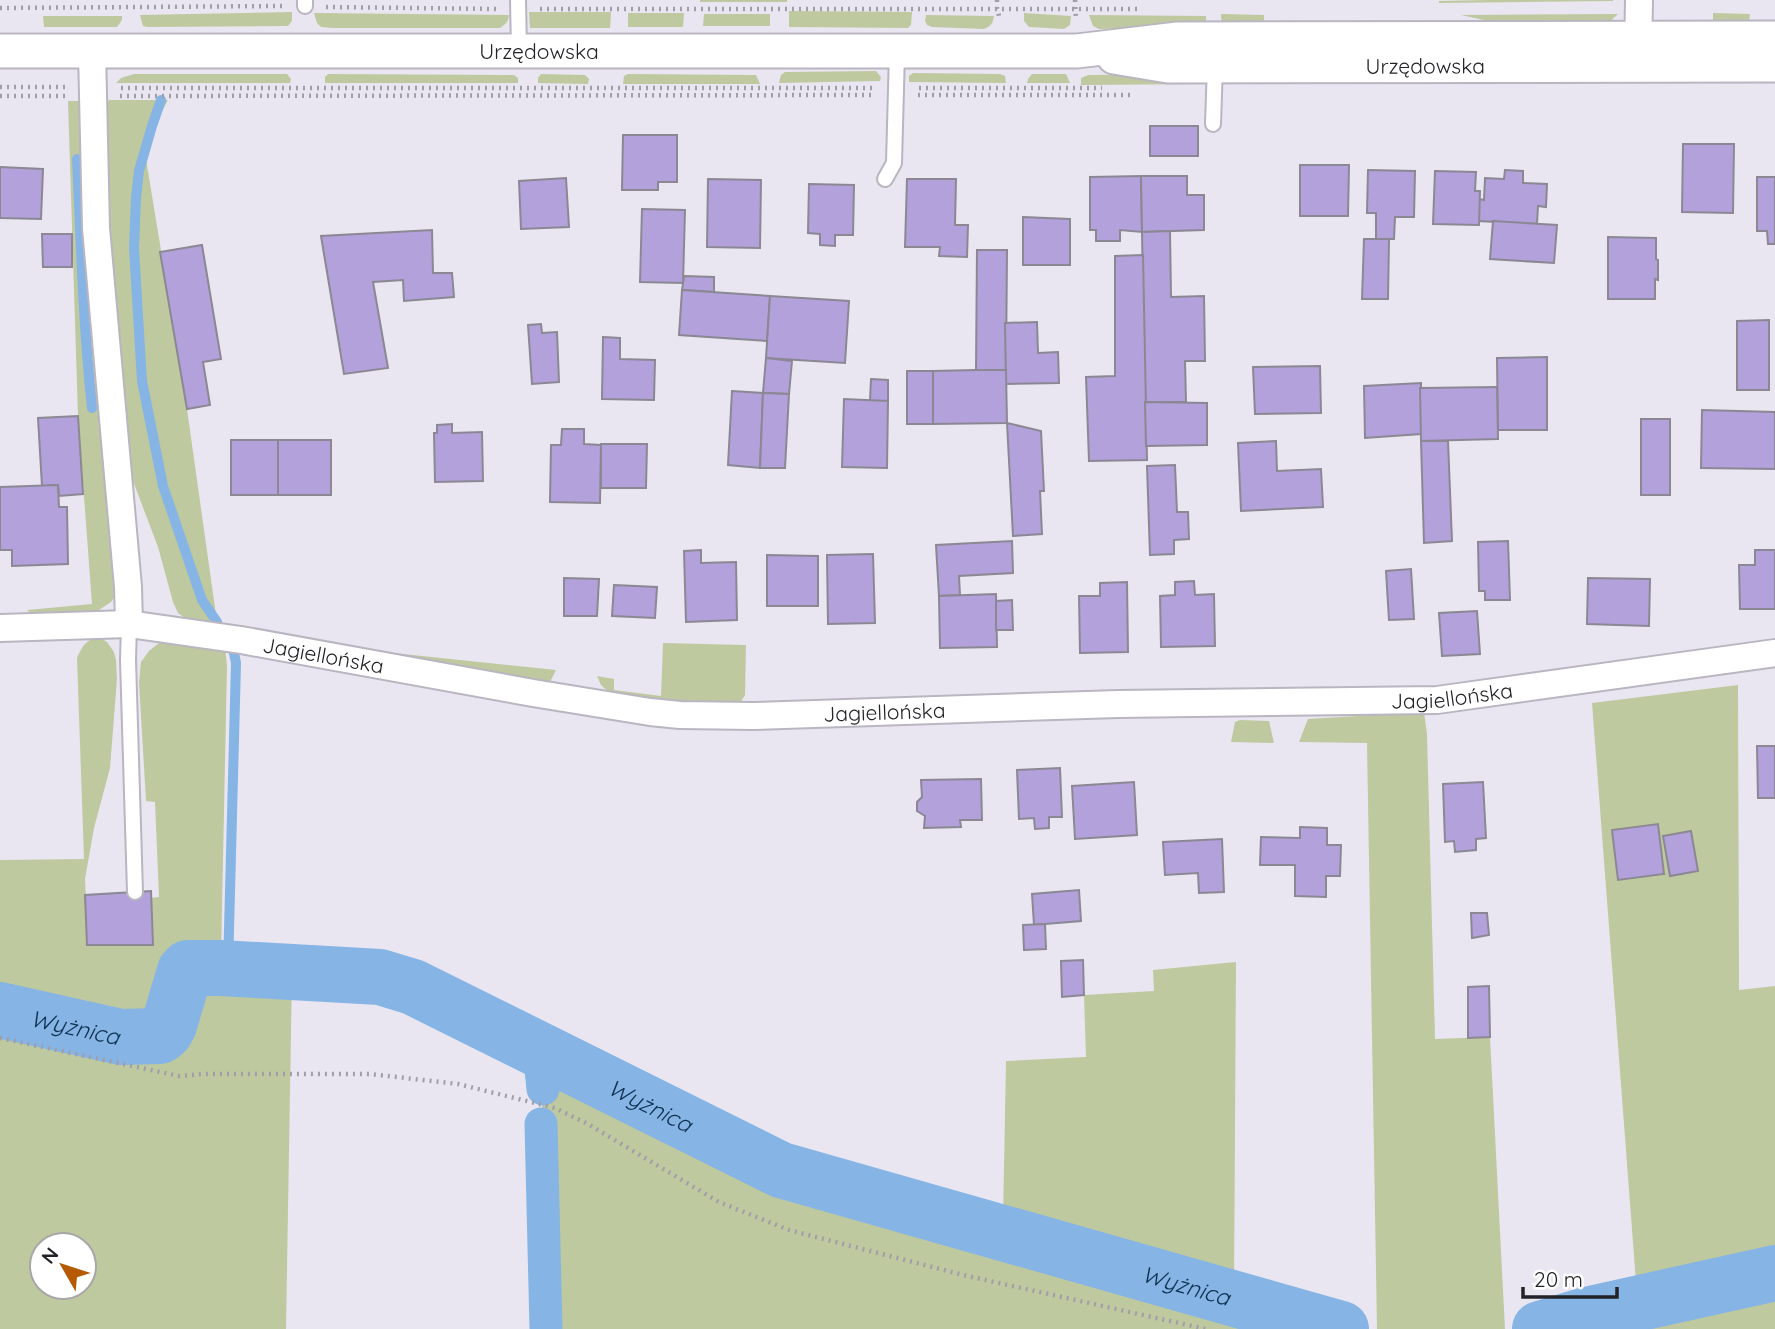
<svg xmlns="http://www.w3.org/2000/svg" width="1775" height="1329" font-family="Quicksand,sans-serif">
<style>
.green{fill:#bfc99f;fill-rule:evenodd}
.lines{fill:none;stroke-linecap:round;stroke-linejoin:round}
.stream{stroke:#85b4e5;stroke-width:10}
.canal{stroke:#85b4e5;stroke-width:33}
.river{stroke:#85b4e5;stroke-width:56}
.building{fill:#b3a1dc;stroke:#8b8893;stroke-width:2}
.service-casing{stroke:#b9b5c1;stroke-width:18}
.minor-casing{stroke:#b9b5c1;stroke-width:30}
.tertiary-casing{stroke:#b9b5c1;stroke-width:37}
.path{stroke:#a09ea7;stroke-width:4.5;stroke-dasharray:2 5;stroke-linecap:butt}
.service{stroke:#fff;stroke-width:14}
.minor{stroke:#fff;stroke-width:26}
.tertiary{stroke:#fff;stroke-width:33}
.labels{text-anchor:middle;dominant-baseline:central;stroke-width:6;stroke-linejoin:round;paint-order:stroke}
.street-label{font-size:21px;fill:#232226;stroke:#fff}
.water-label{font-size:23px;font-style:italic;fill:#0f3151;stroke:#fff}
</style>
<rect width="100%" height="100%" fill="#e9e6f2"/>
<g class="green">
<rect x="700" y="0" width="87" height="2"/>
<path d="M 1488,0 L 1613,0 L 1613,1 L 1439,3 L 1439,1 Z"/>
<path d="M 789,11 L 912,12 L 911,25 L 908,28 L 789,27 Z"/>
<path d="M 292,12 L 292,21 L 288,26 L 148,27 L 143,26 L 140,15 Z"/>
<path d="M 529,12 L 611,12 L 610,28 L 530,28 Z"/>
<path d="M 314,13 L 509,15 C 508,22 506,24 500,28 L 333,28 L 321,27 L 317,23 Z"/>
<path d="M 628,13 L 684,13 L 683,27 L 628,27 Z"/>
<path d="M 1024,13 L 1071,16 L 1070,25 L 1064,29 L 1029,27 L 1024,21 Z"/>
<path d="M 1713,13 L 1750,14 L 1749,24 L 1713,28 Z"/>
<path d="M 704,14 L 770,14 L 770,26 L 703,26 Z"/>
<path d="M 1221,14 L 1264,15 L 1264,20 L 1260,22 L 1228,27 C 1222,25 1221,20 1221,14 Z"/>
<path d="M 1618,14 L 1604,27 L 1520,28 L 1461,15 Z"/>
<path d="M 926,15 L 994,16 C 993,23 991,26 984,29 L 932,27 L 927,25 L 925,21 Z"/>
<path d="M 1089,15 L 1206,16 L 1206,23 L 1200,27 L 1099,29 L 1093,26 Z"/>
<path d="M 43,16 L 122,16 L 122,20 L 117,27 L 44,27 Z"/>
<path d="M 876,71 L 881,77 L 880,81 L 779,83 L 781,75 L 785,72 Z"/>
<path d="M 913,73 L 1000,74 L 1005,76 L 1006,83 L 909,82 L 909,76 Z"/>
<path d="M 134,74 L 287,74 L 291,79 L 290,83 L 116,83 L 121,78 Z"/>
<path d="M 328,74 L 514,75 L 518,78 L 518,83 L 325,83 L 325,77 Z"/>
<path d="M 541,74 L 585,75 L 589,79 L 588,84 L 538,83 L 538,78 Z"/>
<path d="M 628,74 L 756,75 L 760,84 L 623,84 L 624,76 Z"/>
<path d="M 1032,74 L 1066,74 L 1070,83 L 1027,83 L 1028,79 Z"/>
<path d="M 1200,74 L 1205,77 L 1206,84 L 1081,85 L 1081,78 L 1088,75 Z"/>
<path d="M 1413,76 L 1415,84 L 1238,83 L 1238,77 Z"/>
<path d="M 1441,79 L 1578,80 L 1578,84 L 1440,84 Z"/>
<path d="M 109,100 L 168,100 L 154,126 L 146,159 L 187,409 L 217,622 L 384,652 L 556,670 L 549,684 L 193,620 L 185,618 L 178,613 L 173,602 L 158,547 L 133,481 L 125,424 L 104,216 L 106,105 Z"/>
<path d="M 68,101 L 82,101 L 117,593 L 111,602 L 93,614 L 35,617 L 27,610 L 92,604 L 78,416 Z"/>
<path d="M 99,637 L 107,642 L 114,652 L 116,660 L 117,679 L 110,768 L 94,828 L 85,879 L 88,945 L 153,944 L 151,898 L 159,897 L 155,802 L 146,801 L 139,682 L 141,662 L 149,651 L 159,643 L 170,640 L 225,647 L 227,666 L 221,957 L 294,962 L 292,973 L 286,1329 L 0,1329 L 0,860 L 84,859 L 77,658 C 82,646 87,639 99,637 ZM 42,1245 L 84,1245 L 84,1287 L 42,1287 Z"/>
<path d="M 663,643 L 746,645 L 745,695 L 739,705 L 716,706 L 612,695 L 601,685 L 597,676 L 614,679 L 614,690 L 661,696 Z"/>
<path d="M 1738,685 L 1739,990 L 1775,986 L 1775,1263 L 1637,1295 L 1592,703 Z"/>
<path d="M 1424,712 L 1427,734 L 1435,1039 L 1490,1037 L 1505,1329 L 1377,1329 L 1367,743 L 1299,742 L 1308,719 Z"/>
<path d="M 1240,720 L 1269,721 L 1274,743 L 1231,742 L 1235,722 Z"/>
<path d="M 1236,962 L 1234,1292 L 1081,1244 L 1003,1222 L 1006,1061 L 1086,1057 L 1084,995 L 1154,991 L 1153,970 Z"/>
<path d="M 539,1060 L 787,1184 L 1307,1329 L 546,1329 L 541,1124 L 543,1089 Z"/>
<path d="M 1775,1281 L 1775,1329 L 1567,1329 L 1602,1318 Z"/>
</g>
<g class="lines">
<g class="stream">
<path d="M 161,100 L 152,126 L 139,171 L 136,198 L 134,248 L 142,381 L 163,486 L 202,600 L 217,622"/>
<path d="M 77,159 C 81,242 83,325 92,408"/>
<path d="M 228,968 L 236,663 L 233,648"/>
</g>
<g class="canal">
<path d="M 539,1050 L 543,1089"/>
<path d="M 541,1124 L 546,1329"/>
</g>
<g class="river">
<path id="s1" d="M 0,1010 L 121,1037 L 160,1036 L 165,1032 L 169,1025 L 185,971 L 188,968 L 220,968 L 380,977 L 413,987 L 781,1170 L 1341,1329"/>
<path d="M 1540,1329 L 1586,1315 L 1775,1273"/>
</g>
</g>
<g class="building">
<rect x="1150" y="126" width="48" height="30"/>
<path d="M 623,135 L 677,135 L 677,182 L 658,182 L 658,190 L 622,190 Z"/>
<path d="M 1683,144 L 1734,144 L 1733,213 L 1682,212 Z"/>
<path d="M 1300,165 L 1349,165 L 1348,216 L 1300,216 Z"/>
<path d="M 0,167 L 43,169 L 41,219 L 0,218 Z"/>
<path d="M 1368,170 L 1415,171 L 1414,217 L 1395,217 L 1394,239 L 1376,239 L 1376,213 L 1367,213 Z"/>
<path d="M 1505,170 L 1523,171 L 1523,183 L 1547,184 L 1546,207 L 1538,206 L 1537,224 L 1478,221 L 1479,199 L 1484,200 L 1485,178 L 1504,179 Z"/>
<path d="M 1435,171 L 1476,172 L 1475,191 L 1480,191 L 1479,225 L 1433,224 Z"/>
<path d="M 1141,176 L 1142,232 L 1120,230 L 1120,241 L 1096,241 L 1096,230 L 1090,230 L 1090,177 Z"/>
<path d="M 1141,176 L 1187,176 L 1187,195 L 1204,195 L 1204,230 L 1142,232 Z"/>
<path d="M 1757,177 L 1775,177 L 1775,244 L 1768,244 L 1767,231 L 1757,231 Z"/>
<path d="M 566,178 L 569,227 L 521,229 L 519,181 Z"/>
<path d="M 708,179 L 761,180 L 760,248 L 707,247 Z"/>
<path d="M 907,179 L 956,179 L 955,225 L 968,225 L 967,257 L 939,256 L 940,247 L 905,247 Z"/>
<path d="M 809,184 L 854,185 L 853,235 L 835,235 L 835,246 L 820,245 L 820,234 L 808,233 Z"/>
<path d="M 642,209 L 685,210 L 683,283 L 640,282 Z"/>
<path d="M 1023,217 L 1070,219 L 1070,265 L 1023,265 Z"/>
<path d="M 1493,221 L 1557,225 L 1554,263 L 1490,259 Z"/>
<path d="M 432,230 L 433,273 L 452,273 L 454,297 L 404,301 L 403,280 L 373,282 L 388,368 L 344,374 L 321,236 Z"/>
<path d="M 1170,231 L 1171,297 L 1204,296 L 1205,361 L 1185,361 L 1186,402 L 1145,402 L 1142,232 Z"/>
<path d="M 42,234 L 72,234 L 72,267 L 43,267 Z"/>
<path d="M 1608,237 L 1656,238 L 1656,259 L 1658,260 L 1658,280 L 1655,279 L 1655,299 L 1608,299 Z"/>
<path d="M 1364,239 L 1389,239 L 1388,299 L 1362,299 Z"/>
<path d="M 202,245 L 221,359 L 203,362 L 210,405 L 187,409 L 160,252 Z"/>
<path d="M 977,250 L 1007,250 L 1006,370 L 976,370 Z"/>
<path d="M 1143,255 L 1147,460 L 1089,461 L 1086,377 L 1115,376 L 1115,256 Z"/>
<path d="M 684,276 L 714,277 L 714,292 L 682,290 Z"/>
<path d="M 682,290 L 770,296 L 767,341 L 679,335 Z"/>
<path d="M 770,296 L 849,301 L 845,363 L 766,358 Z"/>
<path d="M 1769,320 L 1769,390 L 1737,390 L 1737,321 Z"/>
<path d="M 1037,322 L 1038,353 L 1058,352 L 1059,383 L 1006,384 L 1005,323 Z"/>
<path d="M 541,324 L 542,333 L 557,332 L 559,382 L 532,384 L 528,325 Z"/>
<path d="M 603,337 L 620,338 L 620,359 L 655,360 L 654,400 L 602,399 Z"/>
<path d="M 1547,357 L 1547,430 L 1498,430 L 1497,358 Z"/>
<path d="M 766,358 L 792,361 L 789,394 L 763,393 Z"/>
<path d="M 1320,366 L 1321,413 L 1255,414 L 1253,367 Z"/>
<path d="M 976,370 L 1006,370 L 1007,423 L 933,424 L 933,371 Z"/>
<rect x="907" y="371" width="26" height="53"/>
<path d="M 871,379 L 888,380 L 888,401 L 870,401 Z"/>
<path d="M 1421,383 L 1421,434 L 1365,438 L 1364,386 Z"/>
<path d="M 1497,387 L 1498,439 L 1421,441 L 1420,388 Z"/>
<path d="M 732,391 L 763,393 L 760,468 L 728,465 Z"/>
<path d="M 763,393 L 789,394 L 785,468 L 760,468 Z"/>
<path d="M 844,399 L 888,401 L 887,468 L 842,467 Z"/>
<path d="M 1145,402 L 1207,403 L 1207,445 L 1146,446 Z"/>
<path d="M 1702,410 L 1775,412 L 1775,469 L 1701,468 Z"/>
<path d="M 78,416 L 83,494 L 59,496 L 58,485 L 42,486 L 38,418 Z"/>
<rect x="1641" y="419" width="29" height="76"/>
<path d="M 1007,423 L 1041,431 L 1044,491 L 1040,491 L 1042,534 L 1013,536 Z"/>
<path d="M 452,424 L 452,433 L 482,432 L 483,481 L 435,482 L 434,433 L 437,433 L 437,425 Z"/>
<path d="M 562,429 L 584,429 L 584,444 L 601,445 L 600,503 L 550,502 L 551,445 L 561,445 Z"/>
<rect x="231" y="440" width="47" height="55"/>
<rect x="278" y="440" width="53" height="55"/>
<path d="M 1276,441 L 1277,471 L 1321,469 L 1323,507 L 1241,511 L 1238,443 Z"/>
<path d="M 1421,441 L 1448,441 L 1452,541 L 1424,543 Z"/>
<path d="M 601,444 L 647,444 L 646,488 L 601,488 Z"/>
<path d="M 1175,465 L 1177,512 L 1188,512 L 1189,539 L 1174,540 L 1174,554 L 1150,555 L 1147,466 Z"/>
<path d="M 58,485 L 59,507 L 67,507 L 68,564 L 12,566 L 12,550 L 0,550 L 0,487 Z"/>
<path d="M 1012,541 L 1013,573 L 959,576 L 960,595 L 939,596 L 936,545 Z"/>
<path d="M 1508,541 L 1510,600 L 1485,600 L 1485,591 L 1479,591 L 1478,542 Z"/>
<path d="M 701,550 L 701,563 L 736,562 L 737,620 L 686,622 L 684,551 Z"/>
<path d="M 1755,550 L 1775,550 L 1775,609 L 1740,609 L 1739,565 L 1755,565 Z"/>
<path d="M 873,554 L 875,623 L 828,624 L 827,555 Z"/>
<path d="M 767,555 L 818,556 L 818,606 L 767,606 Z"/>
<path d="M 1411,569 L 1414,619 L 1389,620 L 1386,571 Z"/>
<path d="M 564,578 L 599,579 L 597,616 L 564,616 Z"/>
<path d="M 1588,578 L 1650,579 L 1649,626 L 1587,624 Z"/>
<path d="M 1194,581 L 1195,595 L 1214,594 L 1215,646 L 1161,647 L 1160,596 L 1175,595 L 1175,582 Z"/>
<path d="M 1127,582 L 1128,652 L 1080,653 L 1079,596 L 1100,596 L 1100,583 Z"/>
<path d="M 614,585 L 657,587 L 655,618 L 612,616 Z"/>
<path d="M 996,594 L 997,647 L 940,648 L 939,596 Z"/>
<path d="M 1012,600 L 1013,630 L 996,630 L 996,601 Z"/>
<path d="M 1477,611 L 1480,654 L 1442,656 L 1439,613 Z"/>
<path d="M 1757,746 L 1775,746 L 1775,798 L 1758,798 Z"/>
<path d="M 1060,768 L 1062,817 L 1049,817 L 1049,828 L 1035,829 L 1034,818 L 1019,819 L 1017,770 Z"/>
<path d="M 981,779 L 982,820 L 960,820 L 961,827 L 924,828 L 925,816 L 917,811 L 917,802 L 922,797 L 921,780 Z"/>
<path d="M 1134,782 L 1137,835 L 1075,839 L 1072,786 Z"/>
<path d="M 1483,782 L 1486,838 L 1476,839 L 1476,850 L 1455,852 L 1454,841 L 1445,842 L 1443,784 Z"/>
<path d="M 1658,824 L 1664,874 L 1618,880 L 1612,830 Z"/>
<path d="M 1300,827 L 1327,828 L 1327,845 L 1341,845 L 1340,876 L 1326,876 L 1326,897 L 1295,896 L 1295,865 L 1260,865 L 1261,837 L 1300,838 Z"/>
<path d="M 1691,831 L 1698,871 L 1670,876 L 1663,836 Z"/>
<path d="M 1222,839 L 1224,892 L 1199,893 L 1198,873 L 1165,875 L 1163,842 Z"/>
<path d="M 1079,890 L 1081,921 L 1034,925 L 1032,894 Z"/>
<path d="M 151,891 L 153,945 L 87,945 L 85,895 Z"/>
<path d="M 1471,913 L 1487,913 L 1489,935 L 1472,938 Z"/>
<path d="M 1045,924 L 1046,949 L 1024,950 L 1023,925 Z"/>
<path d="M 1083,960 L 1084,995 L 1062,997 L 1061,961 Z"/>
<path d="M 1489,986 L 1490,1037 L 1468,1038 L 1468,987 Z"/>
</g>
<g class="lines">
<defs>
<g id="service">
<path d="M 518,0 L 519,51"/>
<path d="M 305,6 L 305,0"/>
<path d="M 1213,124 L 1215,65"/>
<path d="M 885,179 L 894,163 L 897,52"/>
<path d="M 129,624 L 128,660 L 135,892"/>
</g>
<g id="minor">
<path d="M 92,51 L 96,228 L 128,587 L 129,624"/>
<path d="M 1638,56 L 1639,0"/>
<path id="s2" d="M 0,628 L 129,624 L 241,640 L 533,693 L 650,712 L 680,715 L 753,716 L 1118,704 L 1437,700 L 1775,653"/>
</g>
<g id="tertiary">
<path id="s3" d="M 0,51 L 1077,51 L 1178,39 L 1775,38"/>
<path id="s4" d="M 1114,57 L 1168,66 L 1775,65"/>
</g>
</defs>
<use href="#service" class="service-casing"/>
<use href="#minor" class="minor-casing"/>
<use href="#tertiary" class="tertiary-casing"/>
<g class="path">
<path d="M 997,0 L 997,8 L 1000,20"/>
<path d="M 1075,0 L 1076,20"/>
<path d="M 326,7 L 496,9"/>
<path d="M 0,8 L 283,6"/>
<path d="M 540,9 L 1137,9"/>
<path d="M 0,87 L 66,87"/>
<path d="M 121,88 L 875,88"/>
<path d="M 919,88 L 1102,88"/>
<path d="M 918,95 L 1130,95"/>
<path d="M 0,96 L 66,96"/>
<path d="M 120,96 L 874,95"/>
<path d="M 0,1038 L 179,1076 L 203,1074 L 370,1074 L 458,1084 L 555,1108 L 586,1123 L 719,1202 L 789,1230 L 963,1275 L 1206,1329"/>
</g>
<use href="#service" class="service"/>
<use href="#minor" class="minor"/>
<use href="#tertiary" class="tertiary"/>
</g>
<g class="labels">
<g class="street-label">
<text stroke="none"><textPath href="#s3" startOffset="539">Urzędowska</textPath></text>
<text stroke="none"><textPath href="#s4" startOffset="312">Urzędowska</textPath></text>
<text stroke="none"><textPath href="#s2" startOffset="326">Jagiellońska</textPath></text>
<text stroke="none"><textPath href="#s2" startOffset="1460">Jagiellońska</textPath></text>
<text stroke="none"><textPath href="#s2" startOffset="892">Jagiellońska</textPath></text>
</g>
<g class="water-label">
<text stroke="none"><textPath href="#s1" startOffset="77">Wyżnica</textPath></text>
<text stroke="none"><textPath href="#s1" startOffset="730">Wyżnica</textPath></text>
<text stroke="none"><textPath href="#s1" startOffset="1297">Wyżnica</textPath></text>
</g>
</g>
<g transform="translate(63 1266) rotate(309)"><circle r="33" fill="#ffffff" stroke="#a7a7a8" stroke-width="2"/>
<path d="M0-5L12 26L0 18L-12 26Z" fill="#b65903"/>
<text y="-10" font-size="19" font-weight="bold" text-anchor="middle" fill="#232226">N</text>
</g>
<path d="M1523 1287v10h94v-10" fill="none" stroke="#232226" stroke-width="3.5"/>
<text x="1534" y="1287" font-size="21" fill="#232226" stroke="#ffffff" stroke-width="5" paint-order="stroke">20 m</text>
</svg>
